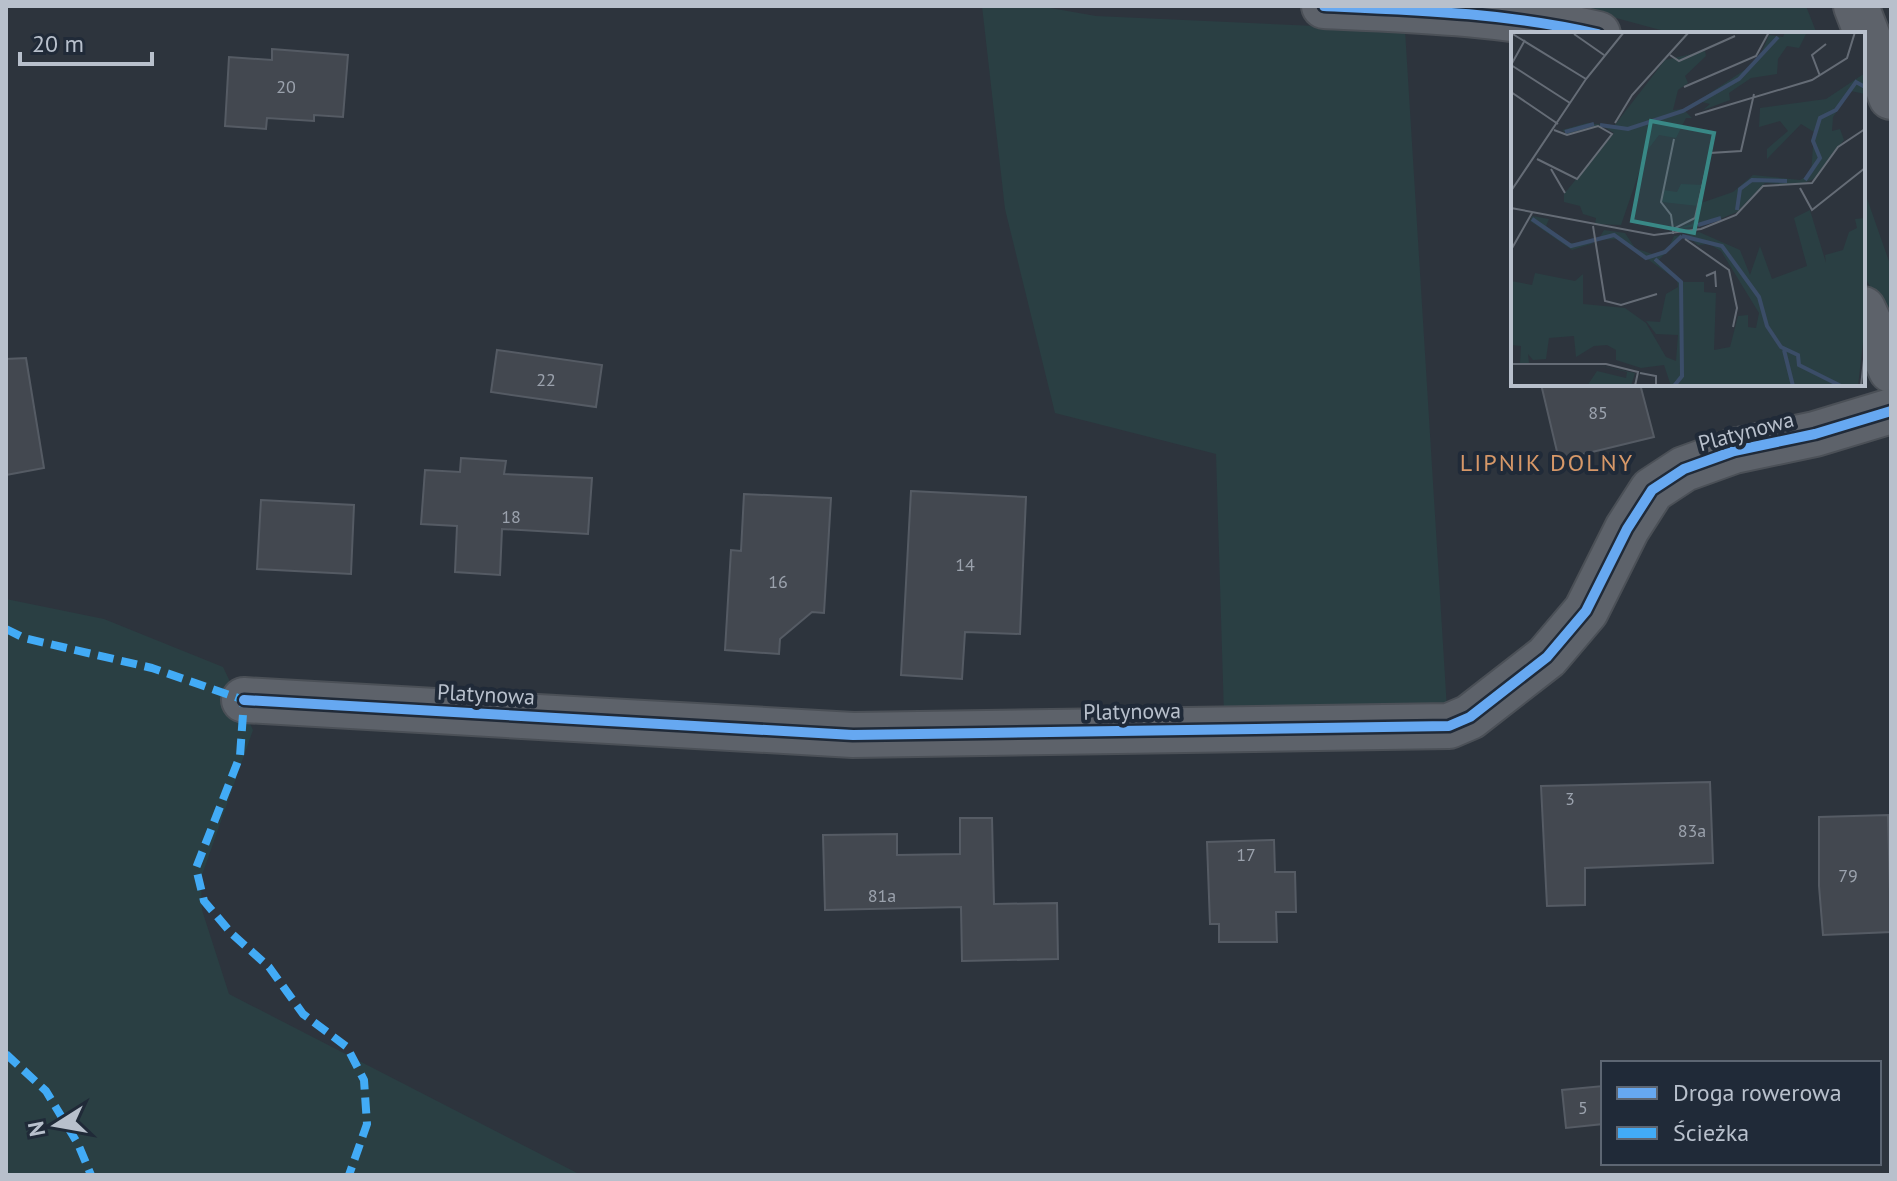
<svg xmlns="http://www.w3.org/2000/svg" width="1897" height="1181" font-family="'PT Sans',sans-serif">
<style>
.green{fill:#2a3f43}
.building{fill:#434850;stroke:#555b64;stroke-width:2}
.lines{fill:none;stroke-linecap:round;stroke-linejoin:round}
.minor-casing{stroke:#4b5057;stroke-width:48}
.tertiary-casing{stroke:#4b5057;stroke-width:48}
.minor{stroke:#5d626a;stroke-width:44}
.tertiary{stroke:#5d626a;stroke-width:44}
.quiet{stroke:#42abf6;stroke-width:8;stroke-dasharray:16 8;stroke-linecap:butt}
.cycleway-casing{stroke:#202a38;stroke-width:15}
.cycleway{stroke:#66a8f1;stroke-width:10}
.labels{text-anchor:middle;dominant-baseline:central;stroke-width:8;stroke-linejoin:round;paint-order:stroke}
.number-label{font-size:18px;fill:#9ba2ad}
.street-label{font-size:22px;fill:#b8c0cc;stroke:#202a38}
.neighbourhood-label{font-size:24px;letter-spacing:2px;fill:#d79868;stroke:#202a38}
.inset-river{fill:none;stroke:#3b4d68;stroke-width:4}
.inset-road{fill:none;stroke:#656c76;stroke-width:2}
.view{fill:#398886;fill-opacity:0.15;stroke:#398886;stroke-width:4}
.inset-edge{fill:none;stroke:#b8c0cc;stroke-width:4}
</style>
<rect width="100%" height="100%" fill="#2d343d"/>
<g class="green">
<path d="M 982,6 L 1039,6 L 1096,16 L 1405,30 L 1447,709 L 1224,715 L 1216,454 L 1055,413 L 1005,209 Z"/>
<path d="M 1572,6 L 1806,6 L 1817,34 L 1675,34 Z"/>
<path d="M 1863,187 L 1891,267 L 1891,327 L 1863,273 Z"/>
<path d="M 6,599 L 104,619 L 223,667 L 253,730 L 201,878 L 202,910 L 229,994 L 581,1175 L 6,1175 Z"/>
</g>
<g class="building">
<path d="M 272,49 L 348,55 L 343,117 L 314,115 L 314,121 L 267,118 L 266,129 L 225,126 L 229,57 L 272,60 Z"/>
<path d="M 497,350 L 602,365 L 596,407 L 491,392 Z"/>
<path d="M 26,358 L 44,468 L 6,475 L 6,359 Z"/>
<path d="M 1541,384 L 1640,384 L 1654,437 L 1559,460 Z"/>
<path d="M 461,458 L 506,461 L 504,474 L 592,478 L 588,534 L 502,529 L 500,575 L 455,572 L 457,526 L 421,524 L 425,470 L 460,472 Z"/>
<path d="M 911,491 L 1026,497 L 1020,634 L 965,632 L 962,679 L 901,675 Z"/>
<path d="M 744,494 L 831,498 L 824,613 L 812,612 L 780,639 L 779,654 L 725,650 L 731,550 L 741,551 Z"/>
<path d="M 261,500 L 354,505 L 351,574 L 257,569 Z"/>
<path d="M 1710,782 L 1713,863 L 1585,868 L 1585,905 L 1547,906 L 1541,786 Z"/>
<path d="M 1888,815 L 1891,932 L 1823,935 L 1819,886 L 1819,817 Z"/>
<path d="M 960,818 L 992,818 L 994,904 L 1057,903 L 1058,959 L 962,961 L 961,907 L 825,910 L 823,835 L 897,834 L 897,855 L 960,854 Z"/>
<path d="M 1274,840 L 1275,872 L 1295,872 L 1296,912 L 1276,912 L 1277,942 L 1219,942 L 1219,924 L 1210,924 L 1207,842 Z"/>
<path d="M 1603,1086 L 1603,1124 L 1566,1128 L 1562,1090 Z"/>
</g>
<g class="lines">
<defs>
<g id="minor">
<path d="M 1324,6 C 1415,10 1508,13 1598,34"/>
<path d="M 1863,309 L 1891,370"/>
<path d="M 244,700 L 853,735 L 1449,726 L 1470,717 L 1547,657 L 1586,611 L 1627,529 L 1652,490 L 1684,469 L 1734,451 L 1815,434 L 1891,411"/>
</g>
<path id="tertiary" d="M 1856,6 L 1891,97"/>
</defs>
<use href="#minor" class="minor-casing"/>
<use href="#tertiary" class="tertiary-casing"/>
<use href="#minor" class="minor"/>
<use href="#tertiary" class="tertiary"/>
<g class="quiet">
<path d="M 6,629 L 24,638 L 152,668 L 244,700 L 240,756 L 196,868 L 204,901 L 232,934 L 269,967 L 303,1014 L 347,1047 L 364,1080 L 367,1124 L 349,1175"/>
<path d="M 6,1054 L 46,1091 L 78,1144 L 91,1175"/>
</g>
<defs>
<g id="cycleway">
<path d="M 1324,6 C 1415,10 1508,13 1598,34"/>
<path d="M 244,700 L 853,735 L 1449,726 L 1470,717 L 1547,657 L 1586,611 L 1627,529 L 1652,490 L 1684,469 L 1734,451 L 1815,434 L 1891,411"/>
</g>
</defs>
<use href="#cycleway" class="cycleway-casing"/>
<use href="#cycleway" class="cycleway"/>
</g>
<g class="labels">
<g class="number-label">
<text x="286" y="86">20</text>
<text x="546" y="379">22</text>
<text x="1598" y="412">85</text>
<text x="511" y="516">18</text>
<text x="965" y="564">14</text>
<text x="778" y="581">16</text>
<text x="1570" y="798">3</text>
<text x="1692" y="830">83a</text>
<text x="1246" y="854">17</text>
<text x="1848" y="875">79</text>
<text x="882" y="895">81a</text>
<text x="1583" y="1107">5</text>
</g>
<g class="street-label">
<text transform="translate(1746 431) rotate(-15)">Platynowa</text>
<text transform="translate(486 694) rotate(3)">Platynowa</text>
<text transform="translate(1132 711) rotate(-1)">Platynowa</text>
</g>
<g class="neighbourhood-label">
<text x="1547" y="462">LIPNIK DOLNY</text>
</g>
</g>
<g transform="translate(1511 32)">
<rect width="354" height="354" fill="#2d343d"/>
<path d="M 274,0 L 295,2 L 288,16 L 276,14 L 267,27 L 266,42 L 240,46 L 218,61 L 219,68 L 192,78 L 199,72 L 187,69 L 247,29 L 258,3 L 272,5 ZM 194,19 L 195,24 L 174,44 L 177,51 L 167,58 L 162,78 L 172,77 L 181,86 L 175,86 L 165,106 L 148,103 L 135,120 L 110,193 L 84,192 L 85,186 L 72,182 L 69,174 L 53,170 L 53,162 L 103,101 L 92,94 L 56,102 L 51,98 L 76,91 L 103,94 L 154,28 ZM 354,41 L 354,62 L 340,59 L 322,85 L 321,99 L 329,97 L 333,108 L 303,147 L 288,153 L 254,151 L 226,180 L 194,193 L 165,197 L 181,192 L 190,171 L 222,160 L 242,143 L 289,148 L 300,142 L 303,100 L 290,92 L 256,127 L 256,117 L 277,99 L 269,89 L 248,95 L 249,76 L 315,67 ZM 170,152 L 193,153 L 187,174 L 151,170 L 152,158 L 166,160 ZM 299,178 L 315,231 L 314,223 L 332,218 L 338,200 L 346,196 L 344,187 L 354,186 L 354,293 L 347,354 L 160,354 L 153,333 L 130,336 L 105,328 L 105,318 L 96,313 L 83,314 L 65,325 L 63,304 L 38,306 L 35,327 L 22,328 L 17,322 L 18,331 L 9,331 L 10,314 L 0,313 L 0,249 L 21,253 L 24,241 L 64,249 L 72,242 L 72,272 L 114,276 L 135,291 L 155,325 L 165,329 L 167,303 L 145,302 L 135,289 L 149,290 L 155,262 L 167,255 L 166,248 L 108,207 L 87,208 L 93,198 L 114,201 L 124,216 L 144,223 L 158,215 L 163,204 L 171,203 L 146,230 L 173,250 L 193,250 L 193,260 L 205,261 L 203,318 L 219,315 L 227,284 L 237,283 L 237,295 L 245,296 L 248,281 L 210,219 L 198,212 L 187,213 L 175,203 L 188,200 L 229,218 L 239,243 L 249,214 L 261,247 L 296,234 L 283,186 ZM 21,184 L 38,187 L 35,194 L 58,211 L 83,211 L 61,218 L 19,189 ZM 82,332 L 124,341 L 120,354 L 76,354 L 86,339 L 115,346 L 116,340 Z" fill="#2a3f43"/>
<path class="inset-river" d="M 89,93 L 117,97 L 172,79 L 228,47 L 267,5M 54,100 L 83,92M 294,148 L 309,126 L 302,109 L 309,86 L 325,78 L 345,50 L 354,55M 226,178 L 229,157 L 241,148 L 276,149M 21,187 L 60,214 L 103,203 L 135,226 L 154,220 L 171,204M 187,193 L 210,186M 171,204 L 211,214 L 248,265 L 256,294 L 270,315 L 287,323 L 288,333 L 330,354M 144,227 L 170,250 L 171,344 L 163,354M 273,318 L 282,354"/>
<path class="inset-road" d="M 0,1 L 75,47M 63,2 L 93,23M 159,23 L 168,29 L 224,4M 0,33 L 59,71M 0,33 L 14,8M 309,44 L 301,23 L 315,12M 173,55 L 245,24 L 258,0M 0,60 L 47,92M 184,83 L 301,48 L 336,26 L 344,0M 104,91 L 121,63 L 178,0M 26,127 L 66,147 L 101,102 L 87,94 L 56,103 L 43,98M 40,137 L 54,161M 289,156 L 301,178 L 354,136M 0,159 L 75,47 L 113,0M 0,176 L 143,203 L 190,197 L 225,183 L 252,154 L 301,151 L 327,115 L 354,97M 82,194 L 94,269 L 110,273 L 146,262M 162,197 L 160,183 L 150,170 L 163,107M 162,202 L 162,197 L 184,186 L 199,121 L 230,119 L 243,62M 174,207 L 218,238 L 226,276 L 222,295M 0,218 L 21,181M 195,244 L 204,240 L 205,255M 0,332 L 95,332 L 127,340 L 124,354M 129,341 L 145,344 L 145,354M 350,354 L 354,318"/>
<path class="view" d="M 140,89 L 203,101 L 183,201 L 121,189 Z"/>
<rect width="354" height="354" class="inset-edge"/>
</g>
<rect width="1897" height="1181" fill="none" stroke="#b8c0cc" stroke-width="16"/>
<rect x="1601" y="1061" width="280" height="104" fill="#202a38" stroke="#5d6673" stroke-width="2"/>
<rect x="1617" y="1087" width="40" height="12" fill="#66a8f1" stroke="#5d6673" stroke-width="2"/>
<text x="1673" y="1101" font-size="24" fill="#b8c0cc">Droga rowerowa</text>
<rect x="1617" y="1127" width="40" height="12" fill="#42abf6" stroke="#5d6673" stroke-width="2"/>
<text x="1673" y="1141" font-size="24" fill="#b8c0cc">Ścieżka</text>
<g transform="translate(56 1125) rotate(259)" stroke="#202a38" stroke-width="6" paint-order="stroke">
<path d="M0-6L14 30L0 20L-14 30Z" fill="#b8c0cc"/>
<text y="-12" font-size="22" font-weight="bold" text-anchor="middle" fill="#b8c0cc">N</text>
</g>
<path d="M20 52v12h132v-12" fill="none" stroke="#b8c0cc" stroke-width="4"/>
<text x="32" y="52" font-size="24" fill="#b8c0cc" stroke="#202a38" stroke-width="6" paint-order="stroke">20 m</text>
</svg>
